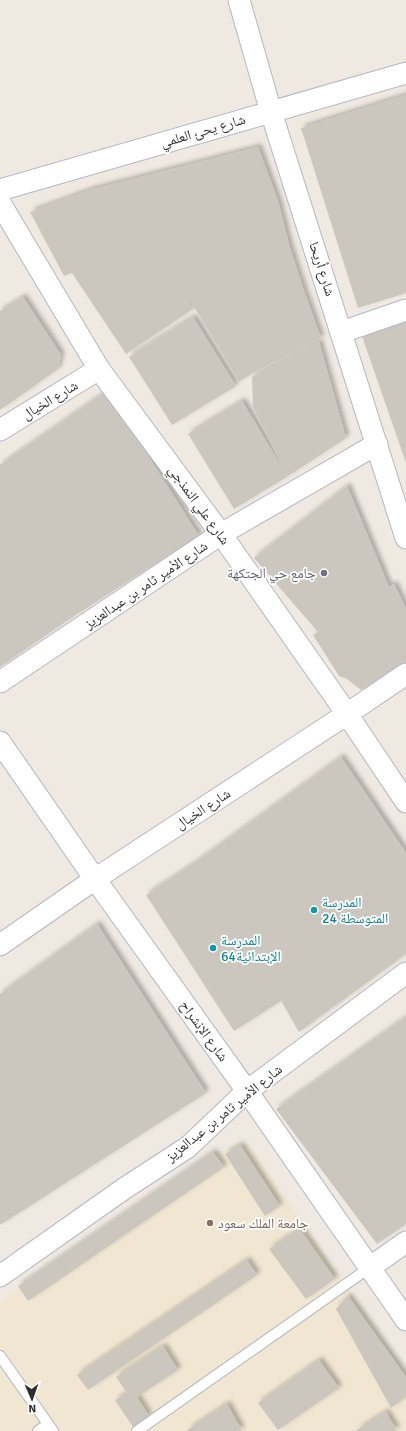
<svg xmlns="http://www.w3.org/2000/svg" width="406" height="1431" font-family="Signika,'Noto Naskh Arabic',sans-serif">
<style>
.education{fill:#f0e6d1}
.building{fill:#cbc7bf;filter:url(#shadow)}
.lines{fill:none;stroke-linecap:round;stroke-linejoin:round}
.lane-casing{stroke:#b4b7c1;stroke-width:12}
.street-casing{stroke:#b4b7c1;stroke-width:23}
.lane{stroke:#fff;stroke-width:10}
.street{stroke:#fff;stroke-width:21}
.worship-dot{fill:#6b7280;stroke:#fff;stroke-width:1.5}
.culture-dot{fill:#0f9aa8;stroke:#fff;stroke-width:1.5}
.education-dot{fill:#8d6e63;stroke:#fff;stroke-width:1.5}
.labels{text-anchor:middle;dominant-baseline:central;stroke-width:3.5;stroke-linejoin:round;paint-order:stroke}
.street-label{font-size:14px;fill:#2e2e2e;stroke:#fff}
.worship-label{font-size:14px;fill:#5b616d;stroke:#fff;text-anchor:end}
.culture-label{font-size:14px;fill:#0d838f;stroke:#fff;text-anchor:start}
.education-label{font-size:14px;fill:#785e54;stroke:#fff;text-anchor:start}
</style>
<defs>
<filter id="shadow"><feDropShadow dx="3.5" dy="-3.5" stdDeviation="2" flood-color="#0004"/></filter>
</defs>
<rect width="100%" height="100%" fill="#efe9e1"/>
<path class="education" d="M 249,1144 L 406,1373 L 406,1431 L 0,1431 L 0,1302 L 232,1145 Z"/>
<g class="building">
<path d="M 406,95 L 406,293 L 358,308 L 301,128 Z"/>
<path d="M 258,147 L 278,201 L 290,248 L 304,291 L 321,338 L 253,373 L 239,382 L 179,282 L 193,309 L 126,354 L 72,273 L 64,276 L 30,212 L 90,190 Z"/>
<path d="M 23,297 L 61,355 L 58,369 L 0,410 L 0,311 Z"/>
<path d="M 193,317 L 236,386 L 172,425 L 129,357 Z"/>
<path d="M 406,322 L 406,463 L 362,336 Z"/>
<path d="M 319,342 L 346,438 L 288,476 L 234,509 L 188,434 L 242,401 L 286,474 L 253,407 L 252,377 Z"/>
<path d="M 107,391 L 199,536 L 71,618 L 0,667 L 0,465 Z"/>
<path d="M 347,486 L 389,587 L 394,584 L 406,609 L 406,664 L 361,690 L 347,679 L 339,676 L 313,635 L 318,632 L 254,558 Z"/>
<path d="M 341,757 L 406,853 L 406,954 L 299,1032 L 281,1001 L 234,1031 L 146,895 L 192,865 Z"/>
<path d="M 97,924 L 206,1093 L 0,1225 L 0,994 Z"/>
<path d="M 406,1017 L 406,1224 L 377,1244 L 276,1109 Z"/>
<path d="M 240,1145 L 280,1206 L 265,1216 L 225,1154 Z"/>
<path d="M 213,1152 L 224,1167 L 28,1301 L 18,1286 Z"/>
<path d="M 300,1229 L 335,1279 L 306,1299 L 269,1249 Z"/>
<path d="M 247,1260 L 257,1275 L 88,1390 L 77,1375 Z"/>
<path d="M 348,1296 L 406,1377 L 406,1397 L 391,1408 L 336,1309 Z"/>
<path d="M 163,1346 L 178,1370 L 137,1397 L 149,1416 L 133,1427 L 115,1400 L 127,1393 L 116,1377 Z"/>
<path d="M 319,1360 L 339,1388 L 278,1430 L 258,1403 Z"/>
<path d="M 227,1404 L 242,1431 L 186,1431 Z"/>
<path d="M 386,1412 L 397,1431 L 355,1431 Z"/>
</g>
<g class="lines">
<defs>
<g id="lane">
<path d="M 0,1356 L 53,1431"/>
<path d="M 38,1431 L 48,1424"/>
<path d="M 137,1431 L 369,1268"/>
</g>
<g id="street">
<path d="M 239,0 L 271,112 L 406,538"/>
<path d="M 0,190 L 406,73"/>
<path d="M 0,203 L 99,369 L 221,534 L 347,714 L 406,802"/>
<path d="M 342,332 L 406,310"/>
<path d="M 0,430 L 99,369"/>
<path d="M 0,682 L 221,534 L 377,444"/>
<path d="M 0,742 L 95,879 L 247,1091 L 406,1320"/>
<path d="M 0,945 L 95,879 L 347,714 L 406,674"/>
<path d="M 369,1268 L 406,1242"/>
<path d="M 0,1276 L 125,1188 L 188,1147 L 247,1091 L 406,973"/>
</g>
</defs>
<use href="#lane" class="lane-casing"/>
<use href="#street" class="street-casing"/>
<use href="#lane" class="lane"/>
<use href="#street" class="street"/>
</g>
<circle class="worship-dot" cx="324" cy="573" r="4"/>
<g class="culture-dot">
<circle cx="314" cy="910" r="4"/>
<circle cx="213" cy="948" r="4"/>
</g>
<circle class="education-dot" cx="210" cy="1223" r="4"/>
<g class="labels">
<g class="street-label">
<text transform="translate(203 131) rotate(-16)">شارع يحئ العلمي</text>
<text transform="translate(322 269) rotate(72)">شارع أريحا</text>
<text transform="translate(50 400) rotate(-31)">شارع الخيال</text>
<text transform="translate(199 505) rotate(54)">شارع علي النمذجي</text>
<text transform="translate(146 585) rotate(-34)">شارع الأمير ثامر بن عبدالعزيز</text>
<text transform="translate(203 809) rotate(-33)">شارع الخيال</text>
<text transform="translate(204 1031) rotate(54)">شارع الإنشراح</text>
<text transform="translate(224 1113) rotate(-39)">شارع الأمير ثامر بن عبدالعزيز</text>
</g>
<g class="worship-label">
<text x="316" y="573">جامع حي الجتكهة</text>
</g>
<g class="culture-label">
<text x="322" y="902">المدرسة<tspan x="322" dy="16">المتوسطة 24</tspan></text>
<text x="221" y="940">المدرسة<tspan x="221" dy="16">الإبتدائية64</tspan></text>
</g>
<g class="education-label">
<text x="218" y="1223">جامعة الملك سعود</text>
</g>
</g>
<g transform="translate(32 1399) rotate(178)" stroke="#ffffff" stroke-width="3" paint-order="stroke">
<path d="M0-3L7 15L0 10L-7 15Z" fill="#2e2e2e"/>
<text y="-6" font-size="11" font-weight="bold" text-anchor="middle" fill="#2e2e2e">N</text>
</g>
</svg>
